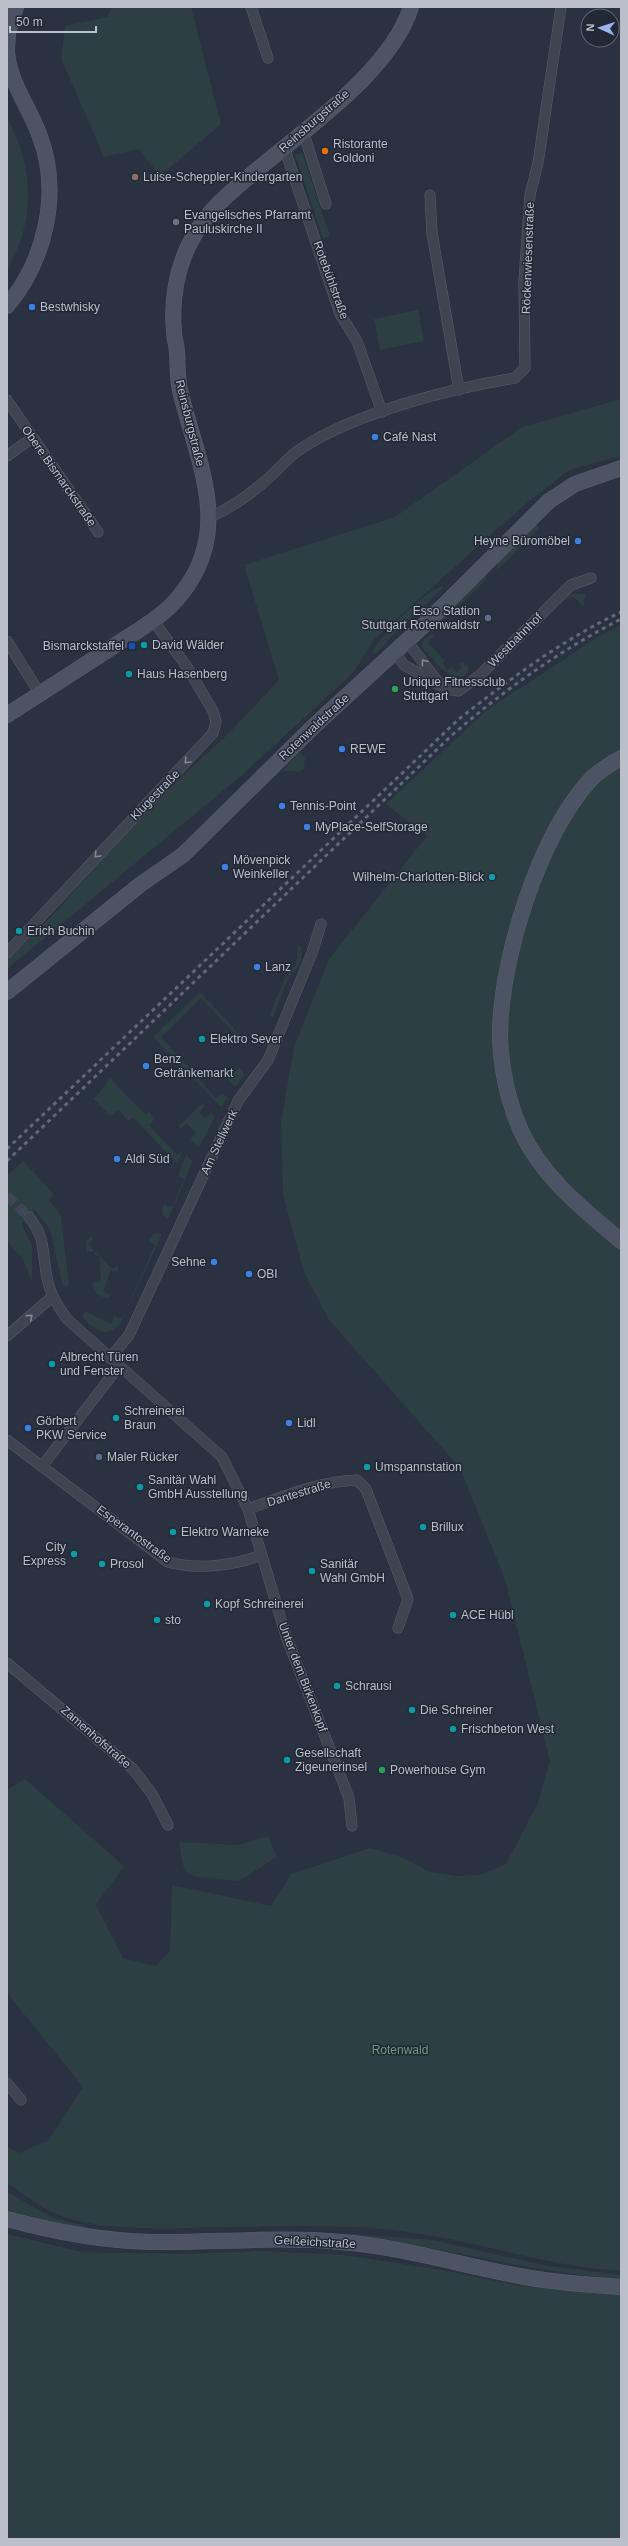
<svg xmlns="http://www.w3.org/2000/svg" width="628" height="2546" font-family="Arial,sans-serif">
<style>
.green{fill:#2d3f42}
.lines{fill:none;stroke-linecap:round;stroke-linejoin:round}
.street-tunnel{stroke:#404655;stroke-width:10;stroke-dasharray:10 5;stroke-linecap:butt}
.street-casing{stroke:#595f6b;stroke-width:11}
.secondary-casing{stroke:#595f6b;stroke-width:16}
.street{stroke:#3e4450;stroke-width:10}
.secondary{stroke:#4c5363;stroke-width:15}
.rail{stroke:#606777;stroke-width:3;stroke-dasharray:4 4;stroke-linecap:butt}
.oneway{stroke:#838893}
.food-dot{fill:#e8710a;stroke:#222936;stroke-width:1.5}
.education-dot{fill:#8d6e63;stroke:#222936;stroke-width:1.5}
.worship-dot{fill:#6b7280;stroke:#222936;stroke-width:1.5}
.shop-dot{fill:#3f7fe0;stroke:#222936;stroke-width:1.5}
.service-dot{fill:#5c6f8a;stroke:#222936;stroke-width:1.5}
.culture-dot{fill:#0f9aa8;stroke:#222936;stroke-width:1.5}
.transit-dot{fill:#1a4fb4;stroke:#222936;stroke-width:1.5}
.leisure-dot{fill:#2e9e5b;stroke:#222936;stroke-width:1.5}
.labels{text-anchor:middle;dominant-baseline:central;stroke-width:3;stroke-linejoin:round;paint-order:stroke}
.street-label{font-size:12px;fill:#bbbfca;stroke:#222936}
.poi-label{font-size:12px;fill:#bbbfca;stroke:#222936;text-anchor:start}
.park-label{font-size:12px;fill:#759980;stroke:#222936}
</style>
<rect width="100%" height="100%" fill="#2a3140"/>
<g class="green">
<path d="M 112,7 L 191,7 L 221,124 L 160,176 L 139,149 L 104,157 L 61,58 L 65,26 L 107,17 Z"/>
<path d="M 7,118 C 34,164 36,223 7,269 Z"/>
<path d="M 302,153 L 330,236 L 323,238 L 295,155 Z"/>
<path d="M 418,310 L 424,341 L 380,350 L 374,319 Z"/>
<path d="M 621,399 L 621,456 L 569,470 L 522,507 L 381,633 L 373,641 L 354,672 L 241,776 L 7,969 L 7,959 L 52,916 L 147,809 L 230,732 L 279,680 L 244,565 L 395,517 L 522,427 Z"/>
<path d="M 536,524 L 540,528 L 497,570 L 497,563 Z"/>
<path d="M 486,573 L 486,580 L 444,620 L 439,620 Z"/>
<path d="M 443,586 L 443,588 L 393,635 L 374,656 L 373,651 C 382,633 424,591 443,586 Z"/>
<path d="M 572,594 L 587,594 L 583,602 L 586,604 L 583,606 L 573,596 L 566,599 Z"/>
<path d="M 621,625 L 621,2271 C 548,2267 479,2241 407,2232 C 349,2224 289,2226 230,2227 C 180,2228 94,2234 49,2211 C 36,2204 20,2191 7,2183 L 7,2146 L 19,2153 L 49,2140 L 83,2087 L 7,1993 L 7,1790 L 25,1779 L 124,1866 L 96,1905 L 123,1958 L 155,1966 L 170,1951 L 172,1885 L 271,1906 L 291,1874 L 370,1848 L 404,1858 L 430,1872 L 456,1876 L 480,1875 L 506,1864 L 538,1803 L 550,1761 L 505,1579 L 460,1468 L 329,1320 L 304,1272 L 283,1195 L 281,1123 L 294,1047 L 329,959 L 427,836 L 386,804 L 487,710 L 601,635 Z"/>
<path d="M 431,634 L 434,636 L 428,642 L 445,661 L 443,663 L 447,670 L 452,667 L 457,672 L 462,667 L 459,664 L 461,662 L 468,666 L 469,672 C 452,688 434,660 422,647 L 424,639 Z"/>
<path d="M 299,753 L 305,757 L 304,769 L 299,772 L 282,771 Z"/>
<path d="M 298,945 L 301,946 C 304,966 297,965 288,979 C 282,991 278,1005 273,1018 L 270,1014 L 285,978 L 296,965 Z"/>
<path d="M 200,992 L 241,1036 L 239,1038 L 201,998 L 161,1037 L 216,1098 L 222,1093 L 228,1098 L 221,1107 L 153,1037 Z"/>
<path d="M 239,1068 L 245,1074 L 235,1087 L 227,1079 Z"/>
<path d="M 110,1078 L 146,1115 L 149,1112 L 155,1119 L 149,1125 L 177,1155 L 183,1150 L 177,1164 L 133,1117 L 128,1121 L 119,1110 L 110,1116 L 94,1099 Z"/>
<path d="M 202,1104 L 205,1106 L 199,1112 L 205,1118 L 211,1113 L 215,1117 L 199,1147 L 190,1139 L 196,1133 L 187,1123 L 181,1129 L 178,1126 Z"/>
<path d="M 186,1155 L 193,1161 L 168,1219 L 163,1215 L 162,1210 L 164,1204 L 172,1207 L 184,1179 L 178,1176 Z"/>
<path d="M 23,1161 L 54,1194 L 49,1200 L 61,1216 L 69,1285 L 63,1287 L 50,1229 L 35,1210 L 21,1224 L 32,1245 L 32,1282 L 23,1259 L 7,1241 L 7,1176 Z"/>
<path d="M 154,1233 L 162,1234 L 121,1322 C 107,1340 95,1330 82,1317 L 85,1311 L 111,1324 L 114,1316 L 122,1319 L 155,1245 L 148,1241 Z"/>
<path d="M 91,1236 L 93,1238 L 88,1244 L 112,1269 L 118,1266 L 118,1273 L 111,1270 L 103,1291 L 110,1295 L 108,1299 L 98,1295 L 91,1284 L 101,1279 L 99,1255 L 95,1255 L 95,1251 L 87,1252 L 86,1241 Z"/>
<path d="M 268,1836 L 277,1857 L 239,1881 L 196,1877 L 188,1873 L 183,1865 L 179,1842 L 238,1845 Z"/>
<path d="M 7,2192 L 52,2217 L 98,2230 L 57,2224 L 7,2210 Z"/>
<path d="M 7,2234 L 82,2252 L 181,2254 L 263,2251 L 344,2255 L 448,2271 L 515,2285 L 621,2295 L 621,2539 L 7,2539 Z"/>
<path d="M 352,2234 L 433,2240 L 543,2265 L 621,2275 L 621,2279 C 529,2273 442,2246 351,2235 Z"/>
</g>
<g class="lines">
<path class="street-tunnel" d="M 7,1196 L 29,1217"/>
<defs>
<g id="street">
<path d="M 251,7 L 268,58"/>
<path d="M 303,131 L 326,204"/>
<path d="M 284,147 L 340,314 L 357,341 L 382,412"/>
<path d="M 430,195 L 432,233 L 459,390"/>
<path d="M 7,400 L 98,532"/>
<path d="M 7,456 L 32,438"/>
<path d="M 210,517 C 234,507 256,490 275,472 C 283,464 292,454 302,448 C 355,413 452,388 515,378 L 525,368 L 524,281 L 530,195 L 538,163 L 561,7"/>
<path d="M 7,641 L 40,694"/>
<path d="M 407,641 L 438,682"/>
<path d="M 395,653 L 404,665 L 446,689 L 459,691 L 481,674 L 571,585 L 591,578"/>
<path d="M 7,953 L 213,733 L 216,722 L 213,711 L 187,667 L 153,620"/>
<path d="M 29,1217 C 46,1238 42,1252 47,1278 C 50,1294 58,1307 67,1319 L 222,1457 L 248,1509 L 286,1636 L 349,1798 L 352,1826"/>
<path d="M 7,1336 L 52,1297"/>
<path d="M 110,1358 L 129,1335 L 238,1101 L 268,1060 L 312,953 L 321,924"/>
<path d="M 7,1440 L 168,1562 C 197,1570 233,1566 261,1555"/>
<path d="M 43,1465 L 119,1366"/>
<path d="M 248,1509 C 283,1497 319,1481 357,1480 L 366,1489 L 408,1599 L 398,1628"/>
<path d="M 7,1663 L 133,1769 L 152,1794 L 168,1825"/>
<path d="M 7,2083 L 21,2100"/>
</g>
<g id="secondary">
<path d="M 7,50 L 8,32 L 16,7"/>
<path d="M 7,53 C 10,83 29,107 39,134 C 62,192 45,261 7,306"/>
<path d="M 7,715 C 43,692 78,669 114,646 C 137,631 165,616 182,593 C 234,527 196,460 180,390 C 177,378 178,365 177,353 C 177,346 174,339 174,331 C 171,300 177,266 192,239 C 209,207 237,187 264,164 C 312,124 392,68 411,7"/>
<path d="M 621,758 C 611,764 600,770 591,779 C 539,835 500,960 500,1036 C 501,1070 508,1102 522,1133 C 544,1179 583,1209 621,1241"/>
<path d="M 7,992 L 141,884 L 183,855 L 315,725 L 423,626 L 549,501 L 575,484 L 621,468"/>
<path d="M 7,2219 C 55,2232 102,2241 151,2242 C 215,2243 278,2236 341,2242 C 404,2247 463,2266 525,2277 C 557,2283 589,2285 621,2287"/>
</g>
</defs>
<use href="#street" class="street-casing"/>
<use href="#secondary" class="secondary-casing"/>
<use href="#street" class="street"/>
<use href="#secondary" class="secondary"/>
<g class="rail">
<path d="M 7,1149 L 459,719 C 510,679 562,640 621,612"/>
<path d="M 7,1161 L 451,736 C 504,690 559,651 621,619"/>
</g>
</g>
<defs><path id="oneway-chevron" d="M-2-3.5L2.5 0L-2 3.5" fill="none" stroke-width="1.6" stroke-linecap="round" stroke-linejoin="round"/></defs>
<g class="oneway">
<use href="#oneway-chevron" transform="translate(424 662) rotate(-127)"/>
<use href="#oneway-chevron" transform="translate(187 761) rotate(133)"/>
<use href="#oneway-chevron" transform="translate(97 855) rotate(133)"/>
<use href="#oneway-chevron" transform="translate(30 1317) rotate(-41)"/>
</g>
<circle class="food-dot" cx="325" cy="151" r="4"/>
<circle class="education-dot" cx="135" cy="177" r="4"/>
<circle class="worship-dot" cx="176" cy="222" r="4"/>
<g class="shop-dot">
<circle cx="32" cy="307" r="4"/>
<circle cx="375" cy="437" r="4"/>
<circle cx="578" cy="541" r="4"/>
<circle cx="342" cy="749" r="4"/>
<circle cx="282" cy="806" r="4"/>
<circle cx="307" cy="827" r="4"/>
<circle cx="225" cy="867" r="4"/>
<circle cx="257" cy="967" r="4"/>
<circle cx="146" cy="1066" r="4"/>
<circle cx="117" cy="1159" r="4"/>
<circle cx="214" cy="1262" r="4"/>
<circle cx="249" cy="1274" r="4"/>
<circle cx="289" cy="1423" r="4"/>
<circle cx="28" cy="1428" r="4"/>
</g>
<g class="service-dot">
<circle cx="488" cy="618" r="4"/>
<circle cx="99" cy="1457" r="4"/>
</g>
<g class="culture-dot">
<circle cx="144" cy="645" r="4"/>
<circle cx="129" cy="674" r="4"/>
<circle cx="492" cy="877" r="4"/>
<circle cx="19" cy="931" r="4"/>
<circle cx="202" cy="1039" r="4"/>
<circle cx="52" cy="1364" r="4"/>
<circle cx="116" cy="1418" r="4"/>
<circle cx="367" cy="1467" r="4"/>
<circle cx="140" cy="1487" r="4"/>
<circle cx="423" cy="1527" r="4"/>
<circle cx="173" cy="1532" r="4"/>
<circle cx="74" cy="1554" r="4"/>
<circle cx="102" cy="1564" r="4"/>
<circle cx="312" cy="1571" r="4"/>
<circle cx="207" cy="1604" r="4"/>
<circle cx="453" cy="1615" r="4"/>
<circle cx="157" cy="1620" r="4"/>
<circle cx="337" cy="1686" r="4"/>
<circle cx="412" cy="1710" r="4"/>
<circle cx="453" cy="1729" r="4"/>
<circle cx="287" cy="1760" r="4"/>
</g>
<rect class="transit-dot" x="128" y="642" width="8" height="8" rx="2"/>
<g class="leisure-dot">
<circle cx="395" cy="689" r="4"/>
<circle cx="382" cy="1770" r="4"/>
</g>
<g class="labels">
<g class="street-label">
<text transform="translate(314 121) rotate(-41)">Reinsburgstraße</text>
<text transform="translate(528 258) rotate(-88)">Röckenwiesenstraße</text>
<text transform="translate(331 280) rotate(70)">Rotebühlstraße</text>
<text transform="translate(190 423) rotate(76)">Reinsburgstraße</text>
<text transform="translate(59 476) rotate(55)">Obere Bismarckstraße</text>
<text transform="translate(515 640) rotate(-45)">Westbahnhof</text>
<text transform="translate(314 727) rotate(-43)">Rotenwaldstraße</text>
<text transform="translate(155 795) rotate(-46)">Klugestraße</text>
<text transform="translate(219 1142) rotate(-65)">Am Stellwerk</text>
<text transform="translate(299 1493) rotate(-17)">Dantestraße</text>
<text transform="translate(134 1534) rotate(36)">Esperantostraße</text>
<text transform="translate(303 1677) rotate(69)">Unter dem Birkenkopf</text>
<text transform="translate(96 1737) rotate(41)">Zamenhofstraße</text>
<text transform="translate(315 2242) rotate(3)">Geißeichstraße</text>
</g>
<g class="poi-label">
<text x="333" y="144">Ristorante<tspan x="333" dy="14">Goldoni</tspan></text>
<text x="143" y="177">Luise-Scheppler-Kindergarten</text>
<text x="184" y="215">Evangelisches Pfarramt<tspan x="184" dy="14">Pauluskirche II</tspan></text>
<text x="40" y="307">Bestwhisky</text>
<text x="383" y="437">Café Nast</text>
<text x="570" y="541" text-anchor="end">Heyne Büromöbel</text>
<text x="480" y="611" text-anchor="end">Esso Station<tspan x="480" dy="14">Stuttgart Rotenwaldstr</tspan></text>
<text x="152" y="645">David Wälder</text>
<text x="124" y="646" text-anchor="end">Bismarckstaffel</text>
<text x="137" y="674">Haus Hasenberg</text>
<text x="403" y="682">Unique Fitnessclub<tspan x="403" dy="14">Stuttgart</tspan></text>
<text x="350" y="749">REWE</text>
<text x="290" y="806">Tennis-Point</text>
<text x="315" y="827">MyPlace-SelfStorage</text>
<text x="233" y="860">Mövenpick<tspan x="233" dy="14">Weinkeller</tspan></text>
<text x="484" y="877" text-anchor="end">Wilhelm-Charlotten-Blick</text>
<text x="27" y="931">Erich Buchin</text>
<text x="265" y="967">Lanz</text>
<text x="210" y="1039">Elektro Sever</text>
<text x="154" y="1059">Benz<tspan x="154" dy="14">Getränkemarkt</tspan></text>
<text x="125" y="1159">Aldi Süd</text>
<text x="206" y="1262" text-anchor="end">Sehne</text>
<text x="257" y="1274">OBI</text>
<text x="60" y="1357">Albrecht Türen<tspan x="60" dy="14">und Fenster</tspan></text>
<text x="124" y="1411">Schreinerei<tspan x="124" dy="14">Braun</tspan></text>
<text x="36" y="1421">Görbert<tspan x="36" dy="14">PKW Service</tspan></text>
<text x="297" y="1423">Lidl</text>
<text x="107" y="1457">Maler Rücker</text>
<text x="375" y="1467">Umspannstation</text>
<text x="148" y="1480">Sanitär Wahl<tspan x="148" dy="14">GmbH Ausstellung</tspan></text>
<text x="431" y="1527">Brillux</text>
<text x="181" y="1532">Elektro Warneke</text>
<text x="66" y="1547" text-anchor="end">City<tspan x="66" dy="14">Express</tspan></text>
<text x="110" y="1564">Prosol</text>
<text x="320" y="1564">Sanitär<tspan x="320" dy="14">Wahl GmbH</tspan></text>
<text x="215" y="1604">Kopf Schreinerei</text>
<text x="461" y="1615">ACE Hübl</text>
<text x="165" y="1620">sto</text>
<text x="345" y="1686">Schrausi</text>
<text x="420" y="1710">Die Schreiner</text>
<text x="461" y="1729">Frischbeton West</text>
<text x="295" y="1753">Gesellschaft<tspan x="295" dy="14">Zigeunerinsel</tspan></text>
<text x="390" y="1770">Powerhouse Gym</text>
</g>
<g class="park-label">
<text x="400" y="2050">Rotenwald</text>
</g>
</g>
<rect width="628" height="2546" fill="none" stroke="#bbbfca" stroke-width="16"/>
<g transform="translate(600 28) rotate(273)"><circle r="19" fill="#222936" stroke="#5f6571"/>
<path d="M0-3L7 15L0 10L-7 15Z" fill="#9cb4ee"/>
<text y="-6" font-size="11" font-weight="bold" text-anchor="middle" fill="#bbbfca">N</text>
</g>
<path d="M10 26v6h86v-6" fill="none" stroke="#bbbfca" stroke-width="2"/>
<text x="16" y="26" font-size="12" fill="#bbbfca" stroke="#222936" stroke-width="3" paint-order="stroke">50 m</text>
</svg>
